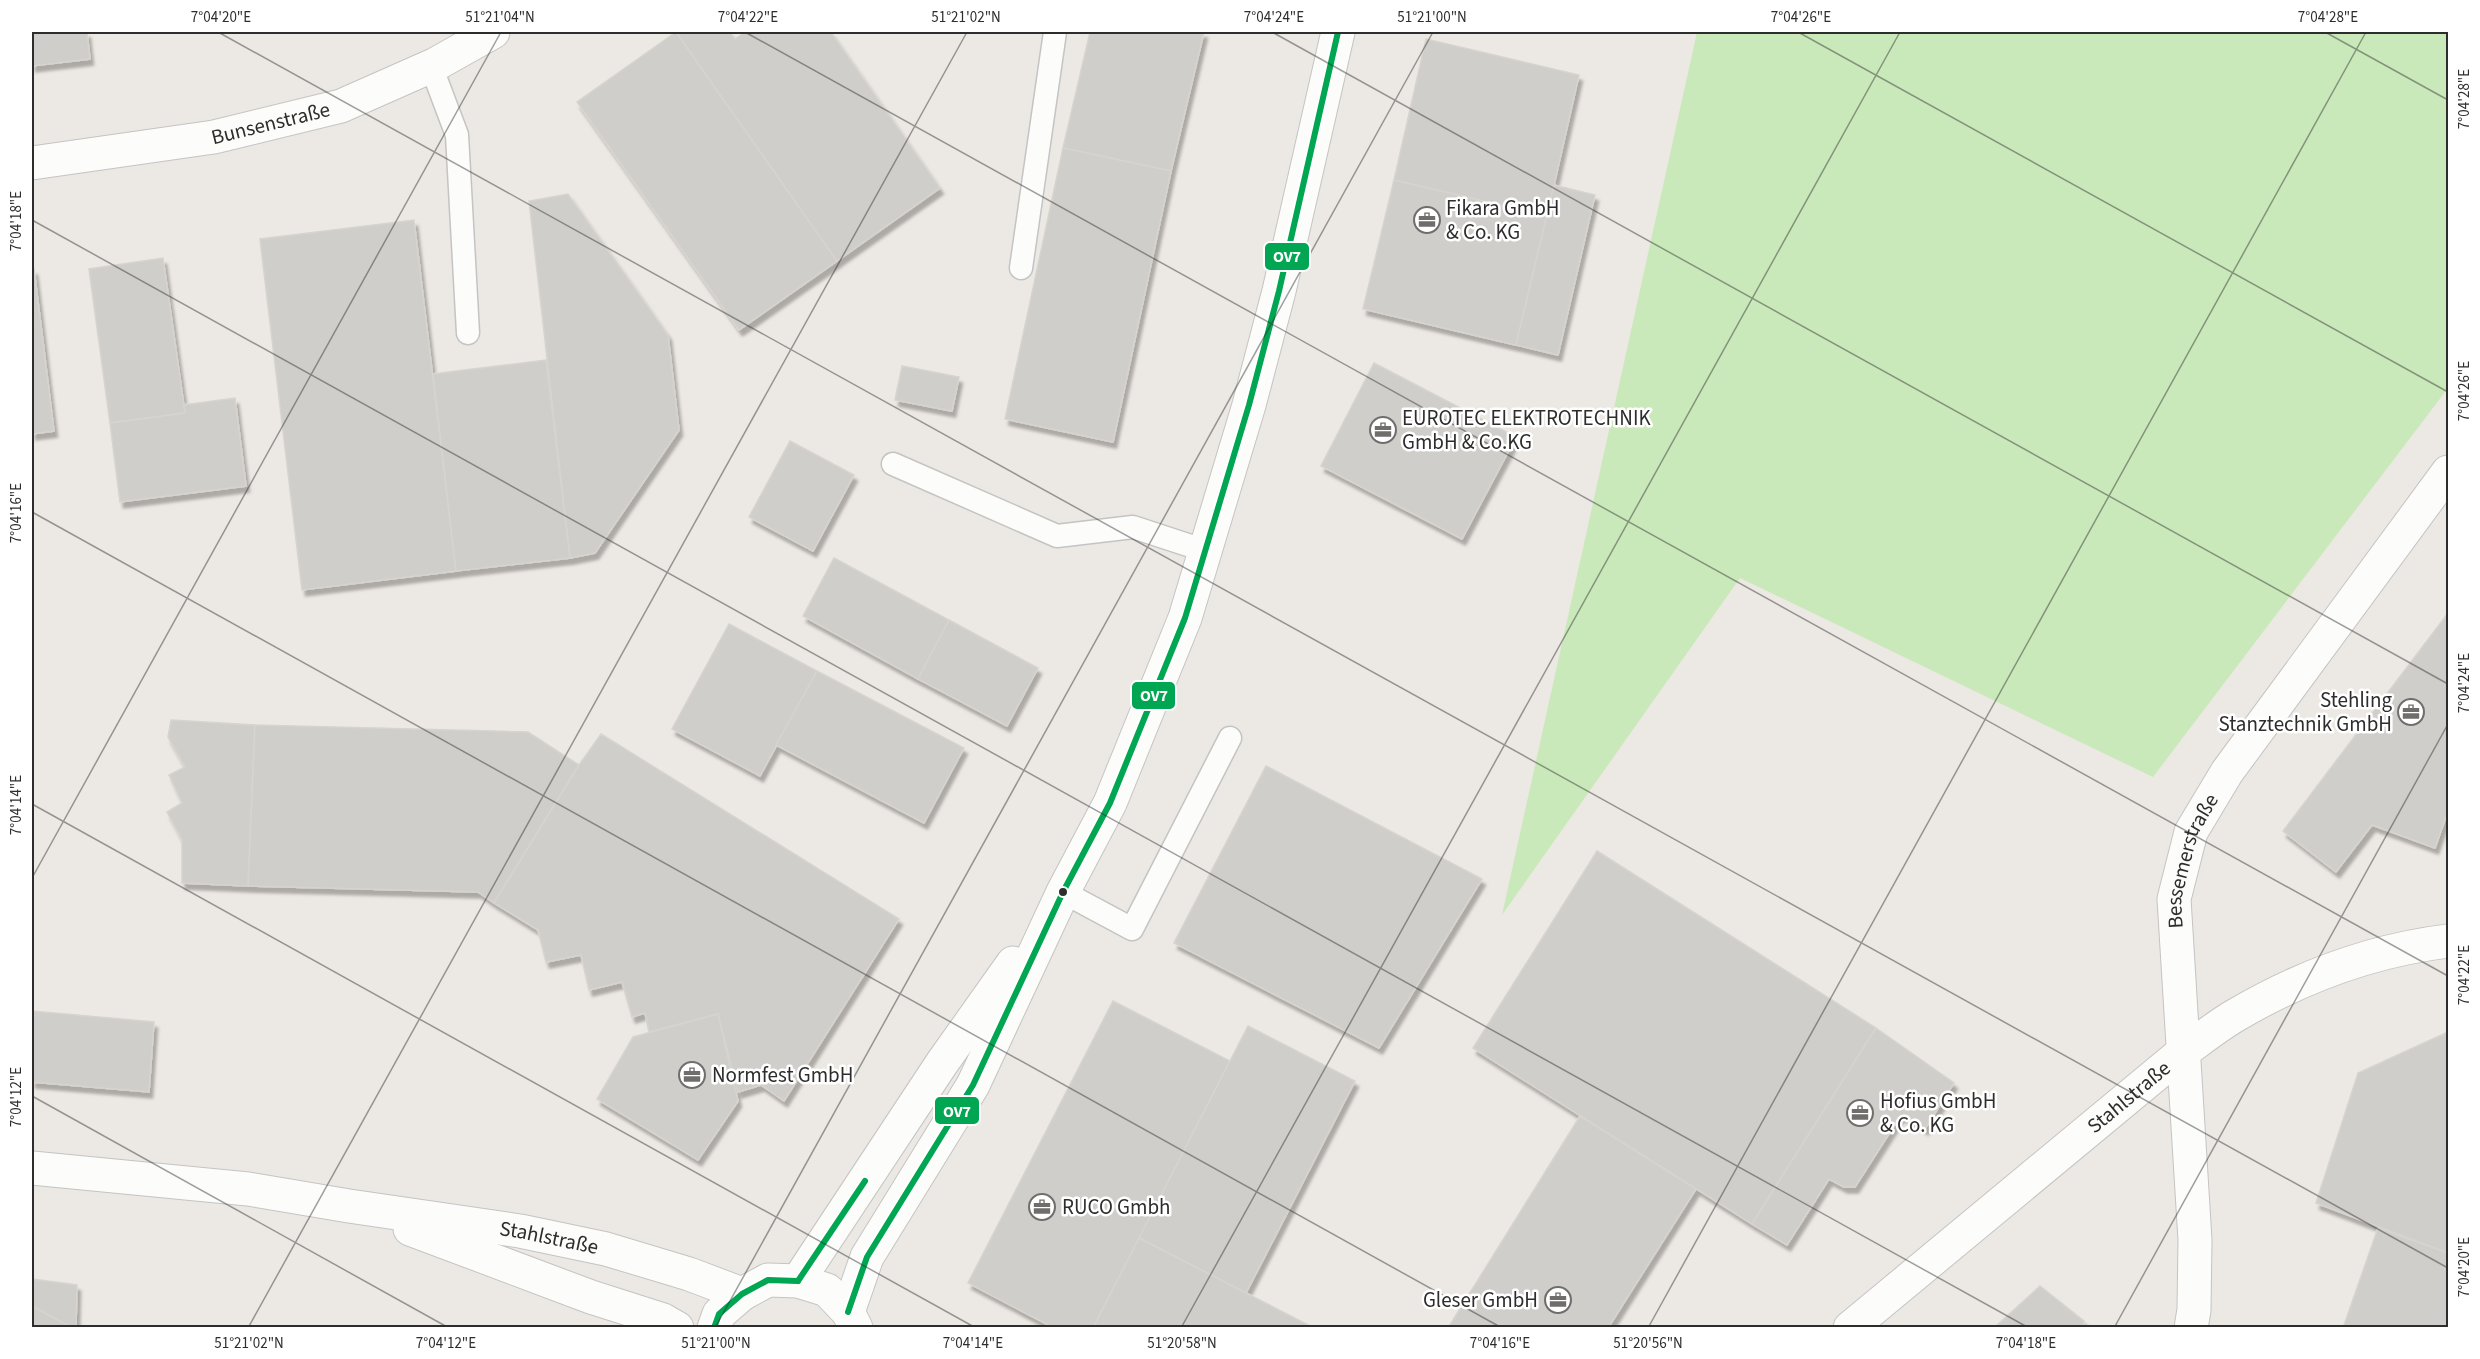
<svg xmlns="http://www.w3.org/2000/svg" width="2480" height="1359" font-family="'Source Sans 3',sans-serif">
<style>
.green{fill:#cae9ba}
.building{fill:#d0ceca;stroke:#d7d4cf;stroke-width:1.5;filter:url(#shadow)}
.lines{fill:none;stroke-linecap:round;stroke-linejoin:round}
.service-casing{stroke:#c5c4c4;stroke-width:25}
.minor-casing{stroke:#c5c4c4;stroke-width:35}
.tertiary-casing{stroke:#c5c4c4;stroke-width:35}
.service{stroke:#fcfcfb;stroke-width:22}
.minor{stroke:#fcfcfb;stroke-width:33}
.tertiary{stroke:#fcfcfb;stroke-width:33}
.bus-1-casing{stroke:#fff;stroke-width:10}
.bus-1{stroke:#00a651;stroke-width:6}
.ticks{fill:none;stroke:#2d2d2d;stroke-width:1.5;stroke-opacity:0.45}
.bus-dot{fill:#2d2d2d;stroke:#fff;stroke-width:2}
.labels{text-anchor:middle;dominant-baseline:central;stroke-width:5;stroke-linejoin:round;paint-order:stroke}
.street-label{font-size:21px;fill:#2d2d2d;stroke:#fff}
.poi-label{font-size:21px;fill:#2d2d2d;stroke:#fff;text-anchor:start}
.line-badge{stroke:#fff;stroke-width:2}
.badge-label{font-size:16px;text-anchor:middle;font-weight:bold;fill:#fff}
.neatline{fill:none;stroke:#2d2d2d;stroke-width:2}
.ticks-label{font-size:15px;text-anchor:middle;fill:#2d2d2d}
</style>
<defs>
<filter id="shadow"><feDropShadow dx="3.5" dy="6" stdDeviation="1.5" flood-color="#0004"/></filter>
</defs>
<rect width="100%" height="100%" fill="#ece8e3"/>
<path class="green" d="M 1697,32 L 2448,32 L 2448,388 L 2153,777 L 1740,578 L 1502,915 Z"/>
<g class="building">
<path d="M 32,32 L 87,32 L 90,59 L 32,66 Z"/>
<path d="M 676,32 L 837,261 L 739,330 L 577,102 Z"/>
<path d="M 676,32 L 730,32 L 735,39 L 745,32 L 831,32 L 940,188 L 837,261 Z"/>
<path d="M 1090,32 L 1204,32 L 1171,171 L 1063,148 Z"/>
<path d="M 1426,39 L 1579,75 L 1547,216 L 1394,180 Z"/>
<path d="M 1063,148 L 1171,171 L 1113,442 L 1005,419 Z"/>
<path d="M 1394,180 L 1547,216 L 1516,345 L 1363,309 Z"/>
<path d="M 1554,185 L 1595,195 L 1558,355 L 1516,345 Z"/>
<path d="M 568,194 L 668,335 L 679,430 L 595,553 L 570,558 L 529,201 Z"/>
<path d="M 414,220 L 456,571 L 302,590 L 260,239 Z"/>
<path d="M 163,258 L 185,413 L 110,423 L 89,269 Z"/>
<path d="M 32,269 L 34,269 L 54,431 L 32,434 Z"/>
<path d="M 546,360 L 570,558 L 456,571 L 433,374 Z"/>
<path d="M 1374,363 L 1516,437 L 1462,539 L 1321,466 Z"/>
<path d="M 902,366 L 959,377 L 952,411 L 895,400 Z"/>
<path d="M 235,398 L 246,486 L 120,502 L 110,423 L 185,413 L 184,405 Z"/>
<path d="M 790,441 L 854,475 L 813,551 L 749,517 Z"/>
<path d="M 834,558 L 949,620 L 918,679 L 803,616 Z"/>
<path d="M 2448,613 L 2448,811 L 2435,848 L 2372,825 L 2336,872 L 2283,831 Z"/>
<path d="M 949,620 L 1038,668 L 1007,726 L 918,679 Z"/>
<path d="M 729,624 L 817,671 L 760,776 L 672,729 Z"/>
<path d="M 817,671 L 964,748 L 924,823 L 776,745 Z"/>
<path d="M 171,720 L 255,725 L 248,886 L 182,883 L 182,840 L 167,812 L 182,803 L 169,775 L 185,767 L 168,737 Z"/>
<path d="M 255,725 L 528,732 L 579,765 L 494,903 L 478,892 L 248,886 Z"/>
<path d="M 601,734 L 899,919 L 784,1101 L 761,1085 L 738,1092 L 718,1014 L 649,1032 L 645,1013 L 632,1017 L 622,982 L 589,990 L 581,955 L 546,962 L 538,930 L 494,903 L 579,765 Z"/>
<path d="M 1266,766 L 1482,879 L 1379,1048 L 1174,943 Z"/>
<path d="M 1597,851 L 1876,1028 L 1752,1224 L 1473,1048 Z"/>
<path d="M 1113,1001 L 1230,1061 L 1093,1328 L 1054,1328 L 968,1283 Z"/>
<path d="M 32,1011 L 154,1022 L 149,1092 L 32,1082 Z"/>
<path d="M 718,1014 L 738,1101 L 698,1160 L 597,1099 L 633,1037 Z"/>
<path d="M 1248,1026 L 1355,1081 L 1246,1293 L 1139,1238 Z"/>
<path d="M 1876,1028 L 1954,1083 L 1925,1129 L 1901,1115 L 1855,1187 L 1844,1187 L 1829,1179 L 1787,1245 L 1752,1224 Z"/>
<path d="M 2448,1032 L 2448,1253 L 2316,1203 L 2358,1073 Z"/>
<path d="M 1580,1116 L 1696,1189 L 1608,1328 L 1448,1328 Z"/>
<path d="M 2378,1228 L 2448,1253 L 2448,1328 L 2343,1328 Z"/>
<path d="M 1139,1238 L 1246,1293 L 1314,1328 L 1093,1328 Z"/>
<path d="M 32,1279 L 77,1285 L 76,1326 L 69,1326 L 32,1306 Z"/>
<path d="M 2040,1286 L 2084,1321 L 2083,1328 L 1994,1328 Z"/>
<path d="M 32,1306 L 69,1326 L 68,1328 L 32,1328 Z"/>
</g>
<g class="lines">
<defs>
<g id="service">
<path d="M 431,66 L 457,135 L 468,333"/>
<path d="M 1021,268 L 1055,32"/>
<path d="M 893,464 L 1057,536 L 1133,527 L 1206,551"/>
<path d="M 1063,892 L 1132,929 L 1230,738"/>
</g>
<g id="minor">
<path id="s1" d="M 32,163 L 214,137 L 341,106 L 436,64 L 493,32"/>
<path id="s2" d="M 32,1168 L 248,1189 L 349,1206 L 520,1231 L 606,1249 L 689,1274 L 742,1294"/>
<path d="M 410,1229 L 591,1297 L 663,1320 L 677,1328"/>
<path id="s3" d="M 2191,1328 L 2194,1310 L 2195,1240 L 2174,899 L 2191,832 L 2227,772 L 2448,472"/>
</g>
<g id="tertiary">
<path d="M 798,1281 L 942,1063 L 1013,963"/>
<path d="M 848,1312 L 867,1257 L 973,1085 L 1063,892 L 1110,803 L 1185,618 L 1249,405 L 1279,291 L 1338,32"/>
<path d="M 714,1328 L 719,1314 L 742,1294 L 768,1280 L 798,1281 L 827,1290 L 848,1312 L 856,1328"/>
<path id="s4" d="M 1850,1328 L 2183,1052 C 2200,1040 2217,1026 2236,1015 C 2301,977 2374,950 2448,941"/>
</g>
</defs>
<use href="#service" class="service-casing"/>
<use href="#minor" class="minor-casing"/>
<use href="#tertiary" class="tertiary-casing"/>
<use href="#service" class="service"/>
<use href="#minor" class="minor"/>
<use href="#tertiary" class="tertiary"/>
<defs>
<g id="bus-1">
<path d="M 798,1281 L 865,1181"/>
<path d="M 848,1312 L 867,1257 L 973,1085 L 1063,892 L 1110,803 L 1185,618 L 1249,405 L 1279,291 L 1338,32"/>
<path d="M 714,1328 L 719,1314 L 742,1294 L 768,1280 L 798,1281"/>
</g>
</defs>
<use href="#bus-1" class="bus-1-casing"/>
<use href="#bus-1" class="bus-1"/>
</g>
<path class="ticks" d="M 218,32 L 2448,1268M 745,32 L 2448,976M 1272,32 L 2448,684M 1798,32 L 2448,392M 2325,32 L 2448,100M 32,36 L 34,32M 32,220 L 2029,1328M 32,512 L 1502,1328M 32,804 L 976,1328M 32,878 L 501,32M 32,1096 L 449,1328M 248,1328 L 967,32M 715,1328 L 1433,32M 1181,1328 L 1900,32M 1648,1328 L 2366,32M 2114,1328 L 2448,724"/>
<defs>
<symbol id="office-ring" viewBox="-11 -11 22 22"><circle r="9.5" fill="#fff" stroke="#706e6d" stroke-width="1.5"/><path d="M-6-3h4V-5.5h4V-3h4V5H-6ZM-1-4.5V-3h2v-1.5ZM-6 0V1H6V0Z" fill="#706e6d"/></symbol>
</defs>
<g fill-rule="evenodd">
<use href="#office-ring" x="1412" y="205" width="30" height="30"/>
<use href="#office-ring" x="1368" y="415" width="30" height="30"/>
<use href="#office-ring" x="2396" y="697" width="30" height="30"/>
<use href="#office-ring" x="677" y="1060" width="30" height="30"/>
<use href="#office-ring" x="1845" y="1098" width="30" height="30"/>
<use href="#office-ring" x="1027" y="1192" width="30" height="30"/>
<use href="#office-ring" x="1543" y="1285" width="30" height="30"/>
</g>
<circle class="bus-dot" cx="1063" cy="892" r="5"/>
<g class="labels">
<g class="street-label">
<text stroke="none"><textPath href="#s1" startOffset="242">Bunsenstraße</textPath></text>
<text stroke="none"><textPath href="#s3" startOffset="471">Bessemerstraße</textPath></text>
<text stroke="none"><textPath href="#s4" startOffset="362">Stahlstraße</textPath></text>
<text stroke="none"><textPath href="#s2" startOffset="522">Stahlstraße</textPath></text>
</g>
<g class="poi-label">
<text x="1446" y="208">Fikara GmbH<tspan x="1446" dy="24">&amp; Co. KG</tspan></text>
<text x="1402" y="418">EUROTEC ELEKTROTECHNIK<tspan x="1402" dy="24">GmbH &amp; Co.KG</tspan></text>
<text x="2392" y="700" text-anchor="end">Stehling<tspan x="2392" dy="24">Stanztechnik GmbH</tspan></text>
<text x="712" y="1075">Normfest GmbH</text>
<text x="1880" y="1101">Hofius GmbH<tspan x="1880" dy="24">&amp; Co. KG</tspan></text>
<text x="1062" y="1207">RUCO Gmbh</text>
<text x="1538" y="1300" text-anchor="end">Gleser GmbH</text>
</g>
</g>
<g class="line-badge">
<rect x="1264" y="242" width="46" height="29" rx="6" fill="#00a651"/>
<rect x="1131" y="681" width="45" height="29" rx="6" fill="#00a651"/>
<rect x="934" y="1096" width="46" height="29" rx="6" fill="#00a651"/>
</g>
<g class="badge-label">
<text x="1287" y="262">OV7</text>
<text x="1154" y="701">OV7</text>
<text x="957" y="1117">OV7</text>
</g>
<rect width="2480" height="1359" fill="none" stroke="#ffffff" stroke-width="66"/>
<rect x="33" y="33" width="2414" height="1293" class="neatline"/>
<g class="ticks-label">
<text x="221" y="22">7°04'20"E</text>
<text x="500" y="22">51°21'04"N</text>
<text x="748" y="22">7°04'22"E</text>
<text x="966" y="22">51°21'02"N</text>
<text x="1274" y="22">7°04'24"E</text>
<text x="1432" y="22">51°21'00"N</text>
<text x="1801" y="22">7°04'26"E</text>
<text x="2328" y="22">7°04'28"E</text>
<text transform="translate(2464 99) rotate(-90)" y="5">7°04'28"E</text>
<text transform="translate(16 221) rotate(-90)" y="5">7°04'18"E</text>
<text transform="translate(2464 391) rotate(-90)" y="5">7°04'26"E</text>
<text transform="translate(16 513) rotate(-90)" y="5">7°04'16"E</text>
<text transform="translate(2464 683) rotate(-90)" y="5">7°04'24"E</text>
<text transform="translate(16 805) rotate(-90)" y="5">7°04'14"E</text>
<text transform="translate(2464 975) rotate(-90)" y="5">7°04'22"E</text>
<text transform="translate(16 1097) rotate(-90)" y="5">7°04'12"E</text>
<text transform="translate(2464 1267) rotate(-90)" y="5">7°04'20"E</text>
<text x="249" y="1348">51°21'02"N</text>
<text x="446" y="1348">7°04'12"E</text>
<text x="716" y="1348">51°21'00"N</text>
<text x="973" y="1348">7°04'14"E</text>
<text x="1182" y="1348">51°20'58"N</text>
<text x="1500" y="1348">7°04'16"E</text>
<text x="1648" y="1348">51°20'56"N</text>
<text x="2026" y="1348">7°04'18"E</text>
</g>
</svg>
